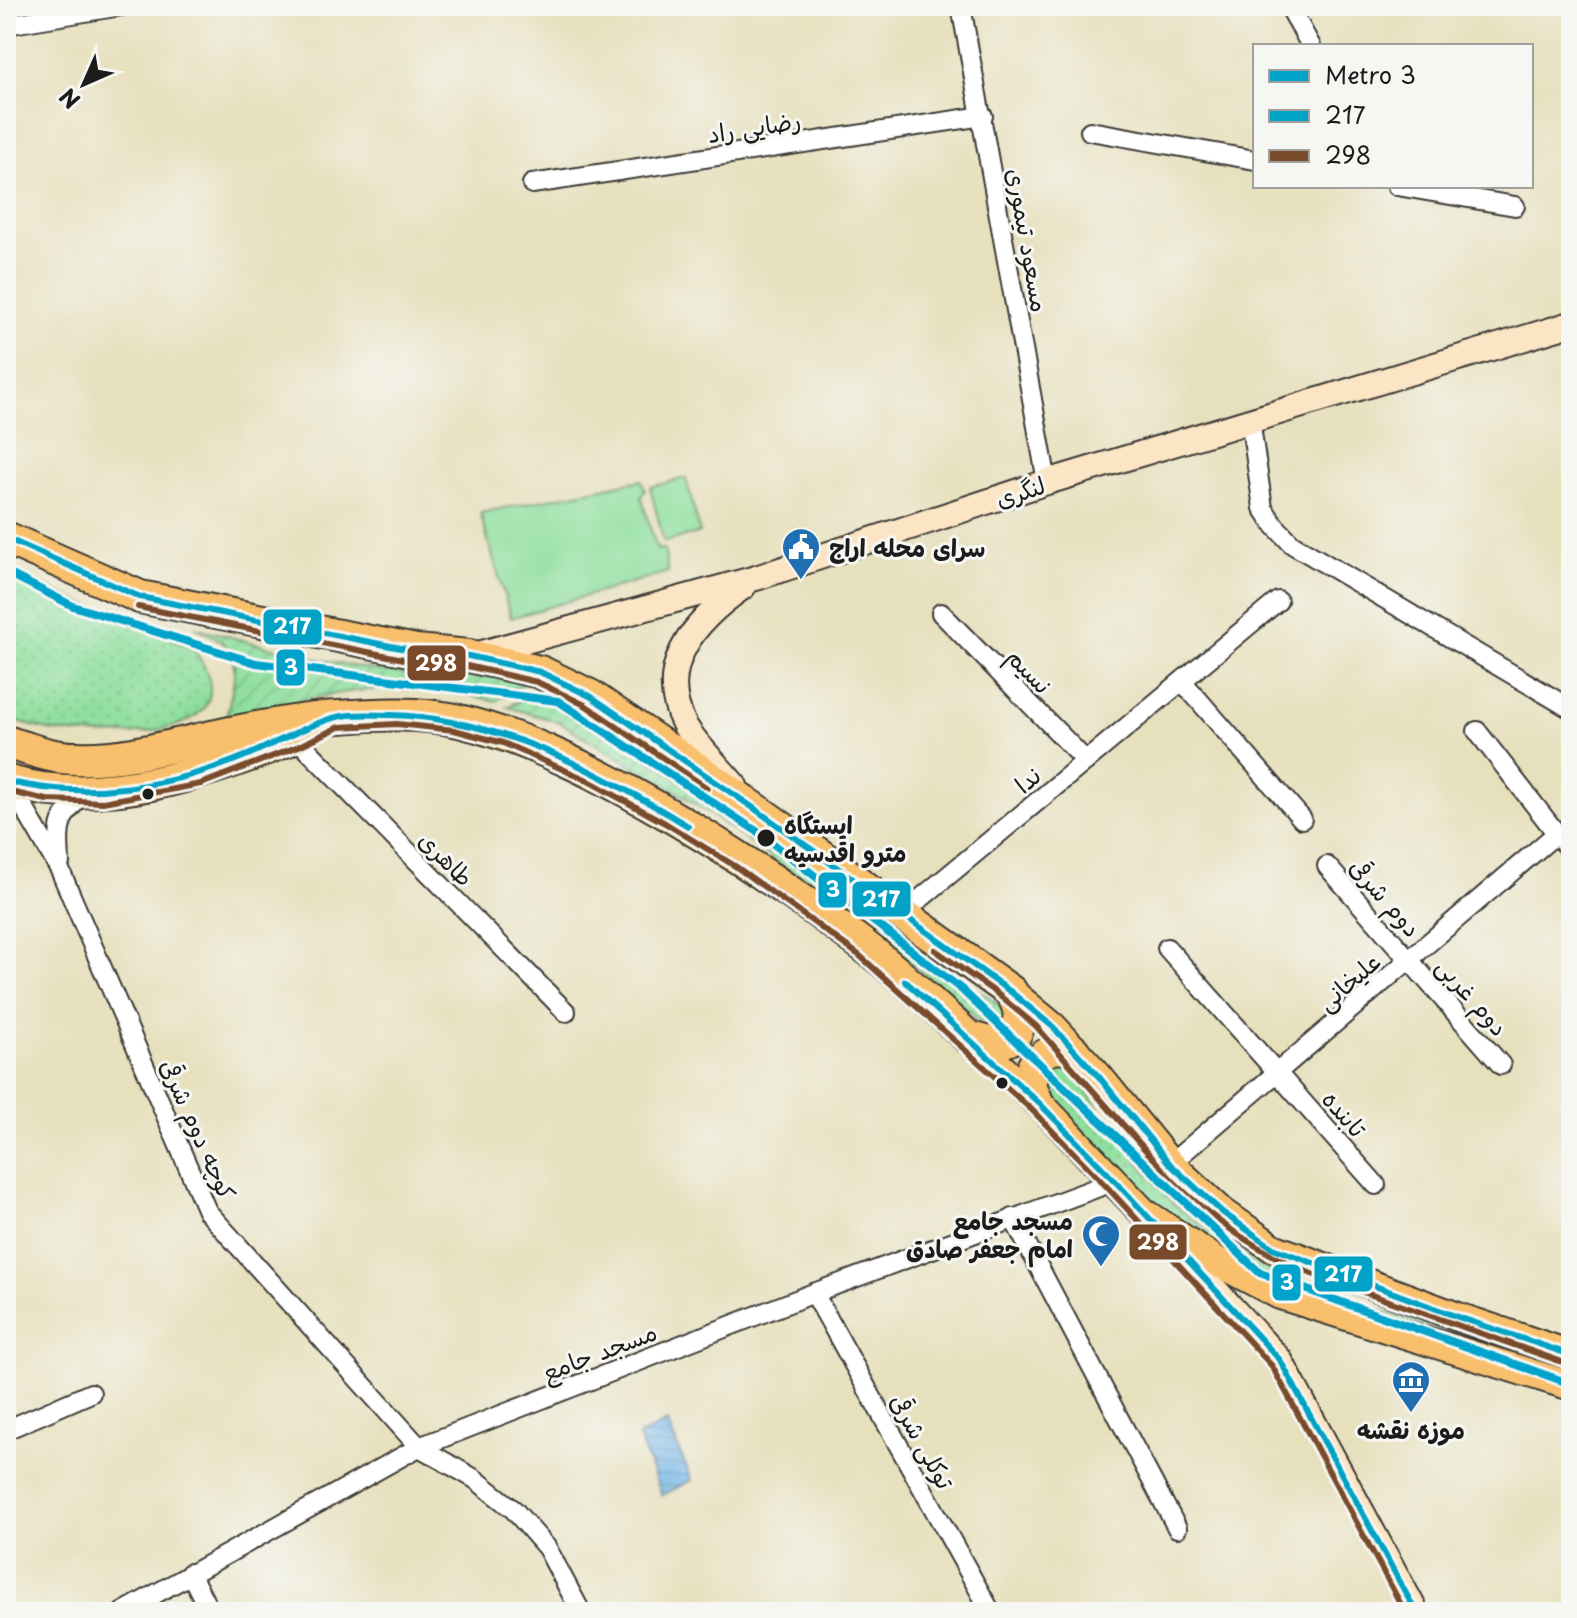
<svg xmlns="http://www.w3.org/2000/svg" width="1577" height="1618" font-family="'Playpen Sans','Playpen Sans Arabic',sans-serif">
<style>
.grass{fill:url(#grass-dots);stroke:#567e5d;stroke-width:2}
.garden{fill:url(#garden-furrows);stroke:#567e5d;stroke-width:2}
.pitch{fill:#8fdf9e;stroke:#567e5d;stroke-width:2}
.water{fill:url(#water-rules);stroke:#476982;stroke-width:2}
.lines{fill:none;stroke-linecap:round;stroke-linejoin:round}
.street-casing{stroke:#3a3934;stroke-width:22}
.secondary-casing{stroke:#3a3934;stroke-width:28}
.primary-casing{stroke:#3a3934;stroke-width:32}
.highway-casing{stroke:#3a3934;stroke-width:36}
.street{stroke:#fff;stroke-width:18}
.secondary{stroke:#fce5c4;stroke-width:24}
.primary{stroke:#f8bf6c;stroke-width:28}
.highway{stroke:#f8bf6c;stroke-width:32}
.bus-1-casing{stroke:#f6f6f2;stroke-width:12}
.bus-2-casing{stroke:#f6f6f2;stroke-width:12}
.bus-1{stroke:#01a2c5;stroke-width:6}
.bus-2{stroke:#7a4b2a;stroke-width:6}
.metro-1-casing{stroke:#f6f6f2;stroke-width:14}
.metro-1{stroke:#01a3cb;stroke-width:8}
.bus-dot{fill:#1c1c1c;stroke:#f6f6f2;stroke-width:3}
.labels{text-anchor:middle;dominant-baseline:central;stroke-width:6;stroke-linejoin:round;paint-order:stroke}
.street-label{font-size:24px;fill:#1c1c1c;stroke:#f6f6f2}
.poi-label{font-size:24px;font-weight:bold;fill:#1c1c1c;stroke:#f6f6f2;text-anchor:start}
.stop-label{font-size:24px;font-weight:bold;fill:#1c1c1c;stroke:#f6f6f2;text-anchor:start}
.line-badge{stroke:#f6f6f2;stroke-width:3}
.badge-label{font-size:22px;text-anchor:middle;font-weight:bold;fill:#fff}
</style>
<defs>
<pattern id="grass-dots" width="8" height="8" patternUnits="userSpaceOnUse" patternTransform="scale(2)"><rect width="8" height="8" fill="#8fdf9e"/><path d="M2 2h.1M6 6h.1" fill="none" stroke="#7bbf88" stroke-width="1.8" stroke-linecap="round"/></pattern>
<pattern id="garden-furrows" width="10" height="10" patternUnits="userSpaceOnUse" patternTransform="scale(2)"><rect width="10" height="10" fill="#8fdf9e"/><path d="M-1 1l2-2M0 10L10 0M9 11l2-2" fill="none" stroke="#7bbf88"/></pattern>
<pattern id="water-rules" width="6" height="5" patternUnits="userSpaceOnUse" patternTransform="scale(2)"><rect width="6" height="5" fill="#72b6e8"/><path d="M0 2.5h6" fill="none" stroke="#629cc6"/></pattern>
</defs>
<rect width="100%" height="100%" fill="#f6f6f2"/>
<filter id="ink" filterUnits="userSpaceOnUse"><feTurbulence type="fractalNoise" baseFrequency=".0125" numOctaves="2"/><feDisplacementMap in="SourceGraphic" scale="16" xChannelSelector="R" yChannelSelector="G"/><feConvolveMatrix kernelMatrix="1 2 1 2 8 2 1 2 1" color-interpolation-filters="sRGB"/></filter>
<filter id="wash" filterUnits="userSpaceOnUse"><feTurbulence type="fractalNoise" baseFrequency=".006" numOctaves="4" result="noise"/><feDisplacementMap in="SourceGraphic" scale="32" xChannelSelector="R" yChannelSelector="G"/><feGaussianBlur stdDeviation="1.8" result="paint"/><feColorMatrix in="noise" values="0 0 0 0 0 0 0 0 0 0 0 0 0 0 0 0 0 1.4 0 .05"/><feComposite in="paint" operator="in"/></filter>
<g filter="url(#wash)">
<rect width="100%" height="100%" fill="#e7e0bd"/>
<g class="grass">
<path d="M 6,567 L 63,595 L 192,647 C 261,739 115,739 60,732 C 41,729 24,724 6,718 Z"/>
<path d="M 1065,1062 L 1137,1160 L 1174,1204 L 1205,1228 L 1264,1268 L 1320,1291 L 1563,1370 L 1298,1296 L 1170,1221 L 1043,1089 L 1047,1063 Z"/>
</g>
<g class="garden">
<path d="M 195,627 C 262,645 331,666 400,673 C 443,678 486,673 529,680 L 496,701 C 440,688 379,685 323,696 C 290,702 259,713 226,717 C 231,696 243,659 223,643 C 215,636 204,632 195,627 Z"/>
<path d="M 544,687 C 572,695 608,730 634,748 C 732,817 830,886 926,959 C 952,979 990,991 1011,1017 L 994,1032 L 906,959 L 890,950 L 799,878 L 684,796 L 559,722 L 507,707 Z"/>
</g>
<g class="pitch">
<path d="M 686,478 L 700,533 L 664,542 L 650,487 Z"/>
<path d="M 641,480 L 645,490 L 641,497 L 657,550 L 664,549 L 668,572 L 511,618 L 480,513 Z"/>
</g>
<path class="water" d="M 667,1422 L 692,1480 L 662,1495 L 638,1436 Z"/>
</g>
<g filter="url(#ink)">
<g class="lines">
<defs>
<g id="street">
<path d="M 961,6 L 1047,482"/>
<path d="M 1289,6 L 1311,46"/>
<path d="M 6,25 L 121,6"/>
<path d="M 1090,131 L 1255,160"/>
<path d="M 532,184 L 983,116"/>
<path d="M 1397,186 L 1515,206"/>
<path d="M 1250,419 L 1263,508 L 1275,526 L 1292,544 L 1571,709"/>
<path d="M 941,613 L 1086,761"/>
<path d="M 1182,681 L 1302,819"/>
<path d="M 1477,731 L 1571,852"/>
<path d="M 295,737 L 566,1012"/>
<path d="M 9,782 L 60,870 L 207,1211 L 419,1447 L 475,1479 L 514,1510 L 547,1548 L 581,1612"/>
<path d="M 60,863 C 58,823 57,820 86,791"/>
<path d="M 1327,866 L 1501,1065"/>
<path d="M 902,914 L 1278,601"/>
<path d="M 1167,948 L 1376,1185"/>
<path d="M 1170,1164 L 1557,833"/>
<path d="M 1013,1218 L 1177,1528"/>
<path d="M 814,1293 L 991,1612"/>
<path d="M 6,1430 L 91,1393"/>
<path d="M 190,1573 L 210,1612"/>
<path d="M 123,1612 L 419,1447 L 814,1293 L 1115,1181"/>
</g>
<g id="secondary">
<path d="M 471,656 L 756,578 L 1047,482 L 1571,324"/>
<path d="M 735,786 C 720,768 695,744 684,724 C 654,665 697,619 743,587"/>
<path d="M 1164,1234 L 1280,1360 L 1416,1612"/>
</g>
<g id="primary">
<path d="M 1011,992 L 1053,1027 L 1099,1077 L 1170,1164 L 1222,1212 L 1273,1248 L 1458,1317 L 1571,1355"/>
<path d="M 968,1037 L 1040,1104 L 1143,1212 L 1221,1264 L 1280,1295 L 1571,1386"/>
<path d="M 1040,1104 L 1033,1087 L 1032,1065 C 1045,1049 1055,1048 1075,1050"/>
</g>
<g id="highway">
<path d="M 6,538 L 140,597 L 416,651 L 469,656 L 540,672 L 590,696 L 755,809 L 1011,992 C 1021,1008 1023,1019 1014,1036 C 998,1047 986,1043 968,1037 C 933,1006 900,973 863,945 C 789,889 712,838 631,793 C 576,763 520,736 459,721 C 420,712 377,714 338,717 C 303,719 266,726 231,733 C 179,743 130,760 76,758 C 52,758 29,749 6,742"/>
<path d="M 6,781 C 101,810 210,773 297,736"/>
</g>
</defs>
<use href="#street" class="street-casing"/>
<use href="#secondary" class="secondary-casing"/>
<use href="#primary" class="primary-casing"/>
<use href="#highway" class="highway-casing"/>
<use href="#street" class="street"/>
<use href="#secondary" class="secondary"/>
<use href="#primary" class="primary"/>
<use href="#highway" class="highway"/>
<defs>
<g id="bus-1">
<path d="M 6,538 L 140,597 L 416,651 L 469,656 L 540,672 L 590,696 L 755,809 L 1011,992 L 1053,1027 L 1099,1077 L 1170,1164 L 1222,1212 L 1273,1248 L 1458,1317 L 1571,1355"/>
<path d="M 6,781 C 87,801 172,787 248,755 C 274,744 311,723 337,717 C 354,713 374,715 391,715 C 501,718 597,771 688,826"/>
<path d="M 905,981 L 1040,1104 L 1115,1181 L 1280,1360 L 1416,1612"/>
</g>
<g id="bus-2">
<path d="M 138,607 L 414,661 L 467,666 L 537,682 L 585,705 L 707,788"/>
<path d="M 6,791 L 47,800 L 103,802 L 201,784 L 299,746 L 339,727 L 397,724 L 454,730 L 503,743 L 585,779 L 665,823 L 735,866 L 859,955 L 1032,1110 L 1108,1188 L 1272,1366 L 1405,1612"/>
<path d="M 935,950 L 995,992 L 1036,1026 L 1171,1179 C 1213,1221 1257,1251 1312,1274 L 1568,1364"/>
</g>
</defs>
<use href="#bus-1" class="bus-1-casing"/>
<use href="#bus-2" class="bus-2-casing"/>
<use href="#bus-1" class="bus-1"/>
<use href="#bus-2" class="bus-2"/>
<defs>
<path id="metro-1" d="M 6,572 L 73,606 L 256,663 L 558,701 L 758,832 L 961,989 L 1260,1273 L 1571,1384"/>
</defs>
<use href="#metro-1" class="metro-1-casing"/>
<use href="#metro-1" class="metro-1"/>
</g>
</g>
<defs>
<symbol id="civic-pin" viewBox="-11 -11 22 30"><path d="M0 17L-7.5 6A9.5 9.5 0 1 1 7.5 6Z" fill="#1f6fb2" stroke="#f6f6f2"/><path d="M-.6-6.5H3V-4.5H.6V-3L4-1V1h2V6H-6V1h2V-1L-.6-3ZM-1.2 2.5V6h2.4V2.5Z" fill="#fff"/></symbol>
<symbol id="mosque-pin" viewBox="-11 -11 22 30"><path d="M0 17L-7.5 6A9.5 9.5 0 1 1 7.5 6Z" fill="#1f6fb2" stroke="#f6f6f2"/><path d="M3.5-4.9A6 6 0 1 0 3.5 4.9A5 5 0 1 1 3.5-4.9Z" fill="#fff"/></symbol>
<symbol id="museum-pin" viewBox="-11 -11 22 30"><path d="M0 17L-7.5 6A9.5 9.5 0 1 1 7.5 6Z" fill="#1f6fb2" stroke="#f6f6f2"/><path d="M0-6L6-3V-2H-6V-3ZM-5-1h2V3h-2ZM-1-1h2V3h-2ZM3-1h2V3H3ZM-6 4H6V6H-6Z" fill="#fff"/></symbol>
</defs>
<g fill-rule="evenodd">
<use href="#civic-pin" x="779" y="525" width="44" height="60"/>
<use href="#mosque-pin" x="1079" y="1212" width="44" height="60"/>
<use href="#museum-pin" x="1389" y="1358" width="44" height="60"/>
</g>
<g class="bus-dot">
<circle cx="148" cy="794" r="7"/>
<circle cx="766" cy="838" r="10"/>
<circle cx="1002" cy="1083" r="7"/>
</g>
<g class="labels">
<g class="street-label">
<text transform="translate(754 126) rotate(-9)">رضایی راد</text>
<text transform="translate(1029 240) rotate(80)">مسعود تیموری</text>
<text transform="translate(1020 491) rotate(-18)">لنگری</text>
<text transform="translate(1030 670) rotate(46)">نسیم</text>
<text transform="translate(1027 779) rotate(-40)">ندا</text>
<text transform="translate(447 858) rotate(45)">طاهری</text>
<text transform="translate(1386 897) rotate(49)">دوم شرقی</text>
<text transform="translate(1348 981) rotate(-41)">علیخانی</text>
<text transform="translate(1473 996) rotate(49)">دوم غربی</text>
<text transform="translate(1345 1113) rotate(49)">تابنده</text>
<text transform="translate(199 1129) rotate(66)">کوچه دوم شرقی</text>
<text transform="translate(599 1351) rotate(-21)">مسجد جامع</text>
<text transform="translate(923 1441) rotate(61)">توکلی شرقی</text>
</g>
<g class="poi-label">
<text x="829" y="547">سرای محله اراج</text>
<text x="1073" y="1220" text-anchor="end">مسجد جامع<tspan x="1073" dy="28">امام جعفر صادق</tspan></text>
<text x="1411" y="1429" text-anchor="middle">موزه نقشه</text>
</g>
<g class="stop-label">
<text x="784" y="824">ایستگاه<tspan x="784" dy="28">مترو اقدسیه</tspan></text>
</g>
</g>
<g class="line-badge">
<rect x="262" y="608" width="61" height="38" rx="8" fill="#01a2c5"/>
<rect x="406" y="644" width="61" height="38" rx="8" fill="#7a4b2a"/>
<rect x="275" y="648" width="31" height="39" rx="8" fill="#01a3cb"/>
<rect x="817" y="871" width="31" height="38" rx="8" fill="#01a3cb"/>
<rect x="851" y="880" width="61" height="38" rx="8" fill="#01a2c5"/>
<rect x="1128" y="1223" width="60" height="38" rx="8" fill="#7a4b2a"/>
<rect x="1313" y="1255" width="61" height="38" rx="8" fill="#01a2c5"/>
<rect x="1271" y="1263" width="31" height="39" rx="8" fill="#01a3cb"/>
</g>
<g class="badge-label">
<text x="292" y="634">217</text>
<text x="436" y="671">298</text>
<text x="291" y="675">3</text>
<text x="833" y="897">3</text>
<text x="881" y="907">217</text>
<text x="1158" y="1250">298</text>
<text x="1343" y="1282">217</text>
<text x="1287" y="1290">3</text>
</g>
<rect width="1577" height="1618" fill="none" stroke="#f6f6f2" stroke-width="32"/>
<rect x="1253" y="44" width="280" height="144" fill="#f6f6f2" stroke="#9f9f9c" stroke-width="2"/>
<rect x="1269" y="70" width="40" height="12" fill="#01a3cb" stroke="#9f9f9c" stroke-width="2"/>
<text x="1325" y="84" font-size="24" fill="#1c1c1c">Metro 3</text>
<rect x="1269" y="110" width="40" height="12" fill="#01a2c5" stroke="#9f9f9c" stroke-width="2"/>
<text x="1325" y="124" font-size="24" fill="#1c1c1c">217</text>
<rect x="1269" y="150" width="40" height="12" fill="#7a4b2a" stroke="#9f9f9c" stroke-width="2"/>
<text x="1325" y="164" font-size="24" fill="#1c1c1c">298</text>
<g transform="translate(84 84) rotate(225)" stroke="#f6f6f2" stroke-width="6" paint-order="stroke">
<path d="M0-6L14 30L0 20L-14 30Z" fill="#1c1c1c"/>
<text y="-12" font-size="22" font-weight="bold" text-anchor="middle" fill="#1c1c1c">N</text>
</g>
</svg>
